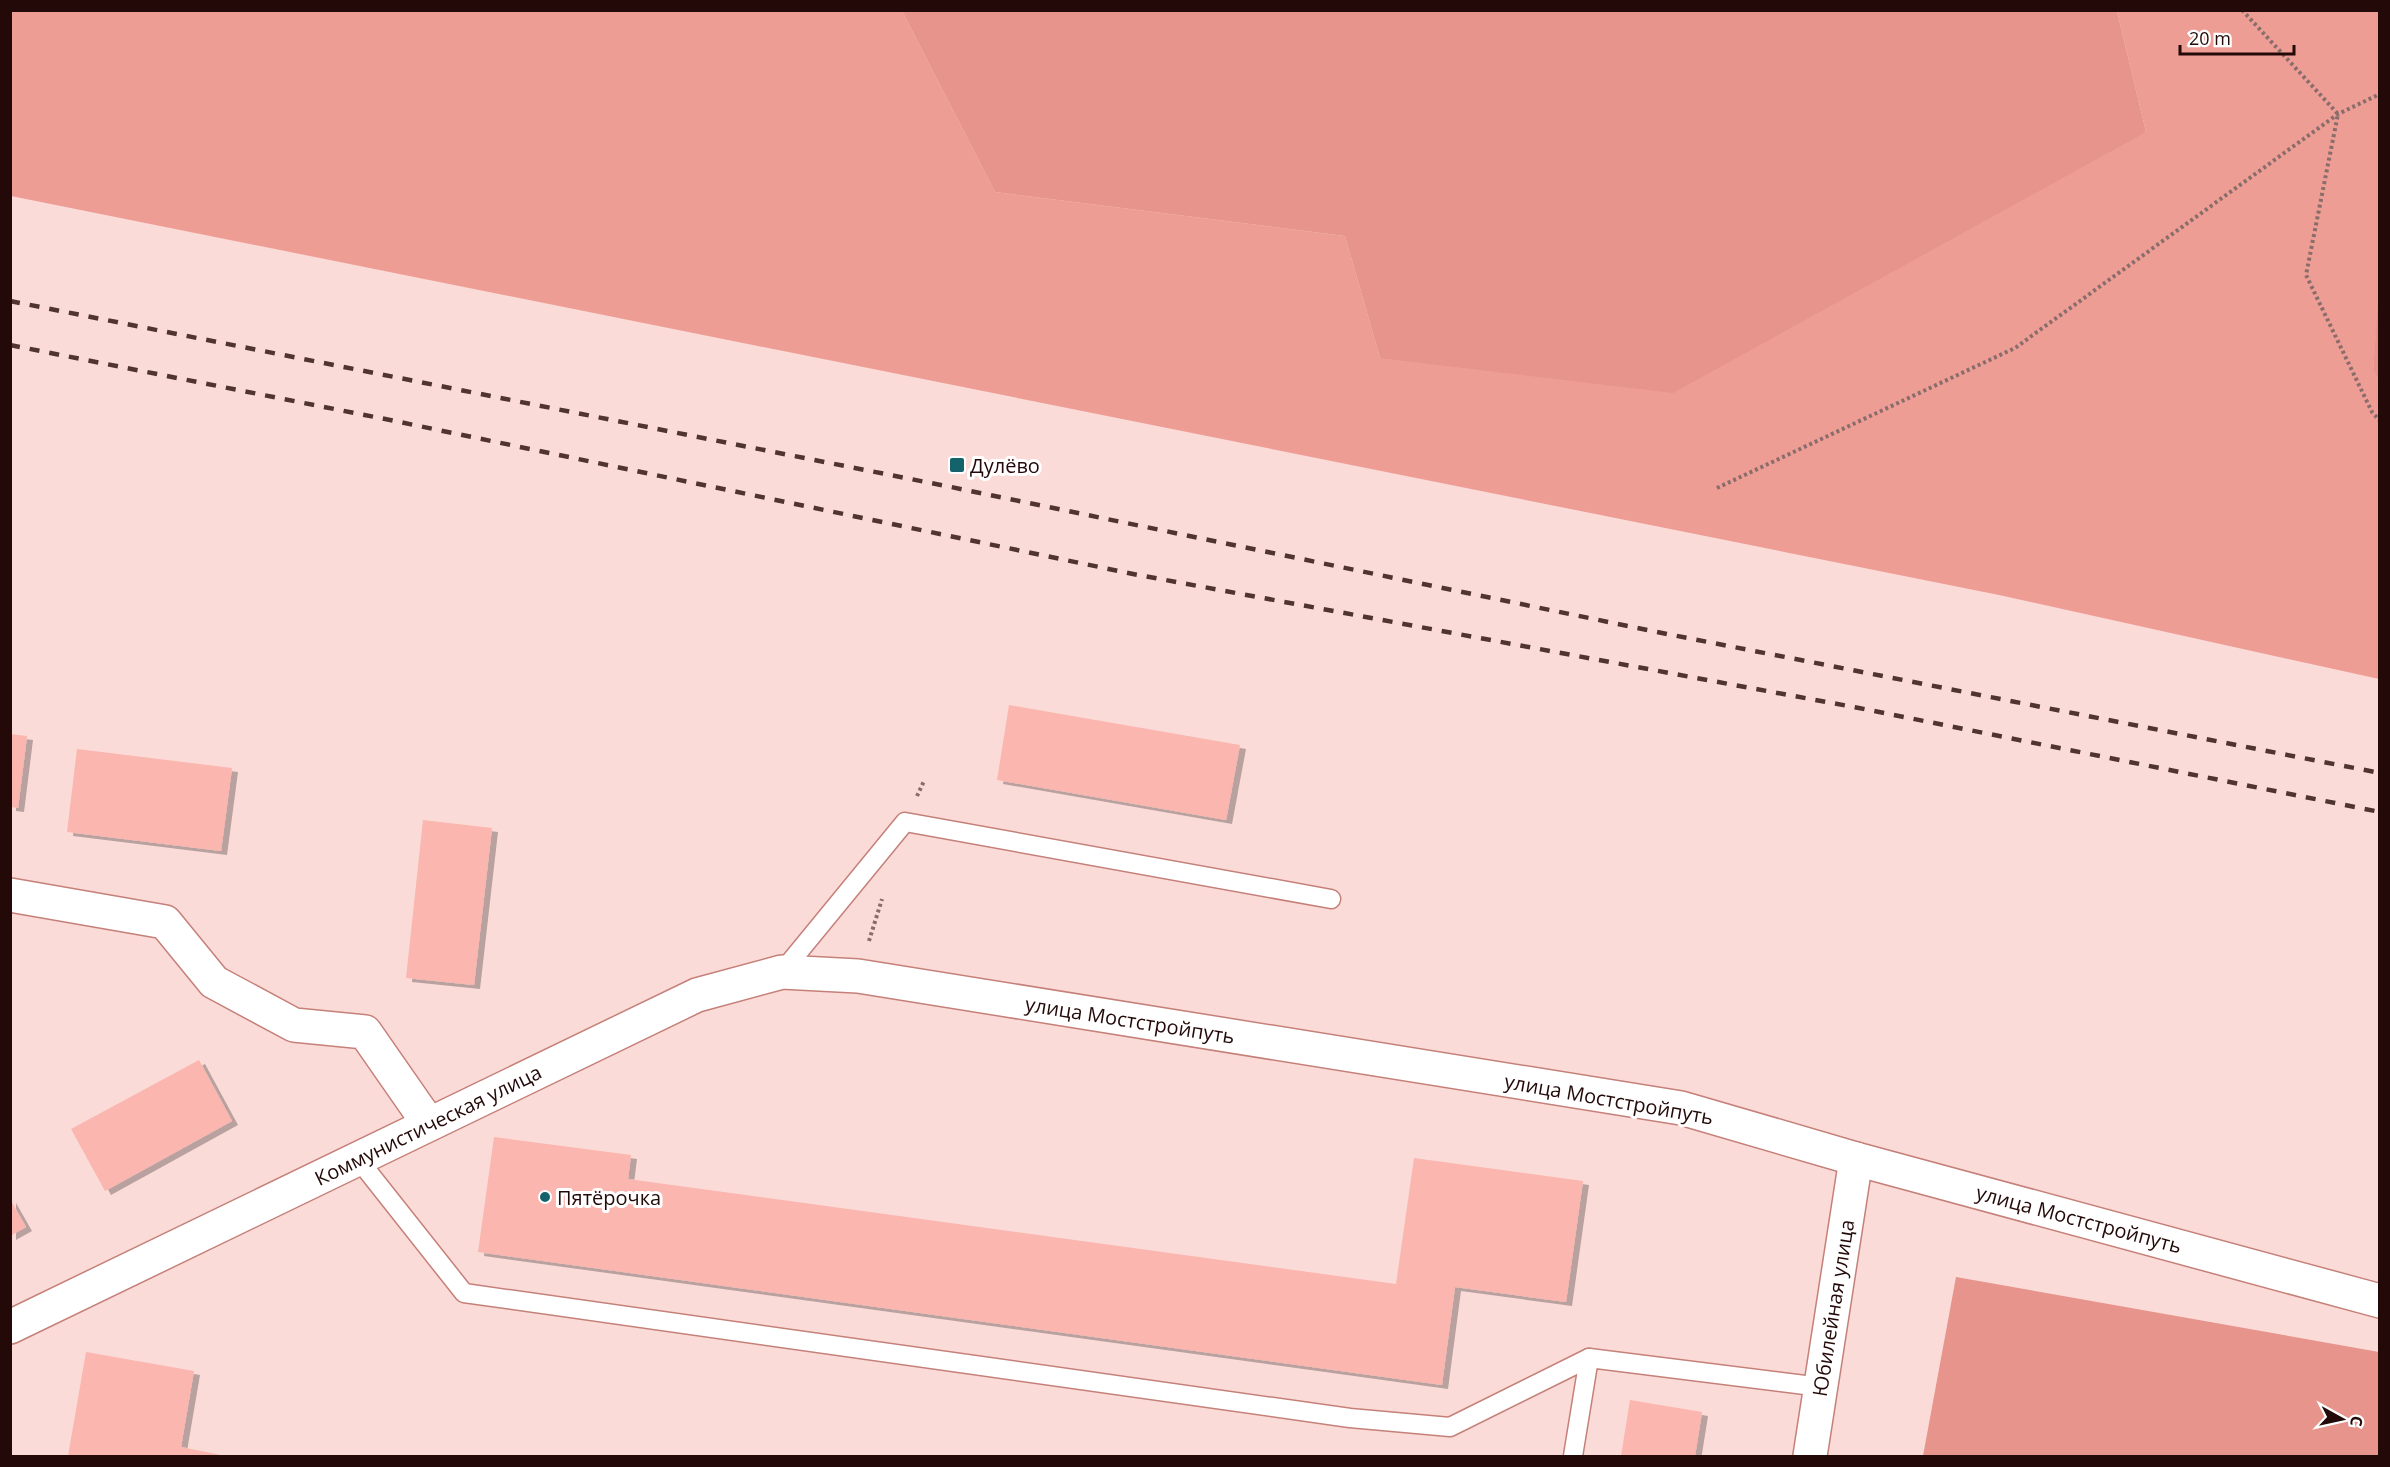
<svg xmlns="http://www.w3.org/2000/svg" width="2390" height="1467" font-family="'Open Sans',sans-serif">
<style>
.green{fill:#ee9d95}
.forest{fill:#e6948c}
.building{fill:#fab6af;filter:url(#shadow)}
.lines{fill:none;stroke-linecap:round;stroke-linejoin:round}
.service-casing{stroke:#c58079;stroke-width:21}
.minor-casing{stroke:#c58079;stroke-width:36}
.tertiary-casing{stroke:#c58079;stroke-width:36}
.path{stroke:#896d6a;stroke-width:4;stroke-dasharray:3 3;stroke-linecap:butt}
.service{stroke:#fff;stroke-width:18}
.minor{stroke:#fff;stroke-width:33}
.tertiary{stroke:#fff;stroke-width:33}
.rail{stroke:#4f3432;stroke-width:4.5;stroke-dasharray:10 10;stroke-linecap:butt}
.poi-dot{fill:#14636b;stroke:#fff;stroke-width:2}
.labels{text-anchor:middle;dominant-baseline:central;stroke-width:6;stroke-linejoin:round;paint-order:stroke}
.poi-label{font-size:20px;fill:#230a08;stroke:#fff;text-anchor:start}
.street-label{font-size:20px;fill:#230a08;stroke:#fff}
</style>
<defs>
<filter id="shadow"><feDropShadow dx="6" dy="4" stdDeviation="0" flood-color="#0004"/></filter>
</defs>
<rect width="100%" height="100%" fill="#fbdbd8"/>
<path class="green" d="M 10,11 L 902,11 L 995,192 L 1345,236 L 1380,358 L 2146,132 L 2117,11 L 2379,11 L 2380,288 L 2373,370 L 2380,379 L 2379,679 L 1999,595 L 11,196 Z"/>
<g class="forest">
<path d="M 902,11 L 2117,11 L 2146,132 L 1673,393 L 1380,358 L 1345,236 L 995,192 Z"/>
<path d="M 2379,288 L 2379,379 L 2373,370 Z"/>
<path d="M 1956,1277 L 2379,1352 L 2379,1456 L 1923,1456 Z"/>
</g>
<g class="building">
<path d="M 1009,705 L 1240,745 L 1226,820 L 997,780 Z"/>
<path d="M 10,734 L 27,736 L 18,808 L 10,807 Z"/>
<path d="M 77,749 L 232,768 L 221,851 L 67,832 Z"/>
<path d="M 423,820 L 492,828 L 474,985 L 406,978 Z"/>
<path d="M 199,1060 L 232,1121 L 105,1191 L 71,1129 Z"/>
<path d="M 494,1137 L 631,1155 L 628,1179 L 1396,1284 L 1414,1158 L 1583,1181 L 1566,1302 L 1455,1287 L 1442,1385 L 478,1252 Z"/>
<path d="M 10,1199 L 26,1227 L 10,1236 Z"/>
<path d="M 86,1352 L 194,1371 L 181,1447 L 226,1456 L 68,1456 Z"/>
<path d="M 1630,1400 L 1702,1412 L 1695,1456 L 1621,1456 Z"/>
</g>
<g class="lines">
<defs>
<g id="service">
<path d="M 782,972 L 905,822 L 1331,899"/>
<path d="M 358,1159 L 464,1293 L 1350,1418 L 1450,1427 L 1589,1358"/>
<path d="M 1573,1456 L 1589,1358 L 1821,1387"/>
</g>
<path id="minor" d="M 10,895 L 165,922 L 214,982 L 294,1025 L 365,1032 L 429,1124"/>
<g id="tertiary">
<path d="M 10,1327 L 697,995 L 782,972 L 858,976 L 1681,1108 L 1856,1159 L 2380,1301"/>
<path d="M 1810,1456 L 1856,1159"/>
</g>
</defs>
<use href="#service" class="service-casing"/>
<use href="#minor" class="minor-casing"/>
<use href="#tertiary" class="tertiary-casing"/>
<g class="path">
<path d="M 2242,10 L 2338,114 L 2306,275 L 2372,412 L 2380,421"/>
<path d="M 1717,488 L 2015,348 L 2338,114 L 2380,94"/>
<path d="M 917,796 L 924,781"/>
<path d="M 869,941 L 882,899"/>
</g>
<use href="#service" class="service"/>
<use href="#minor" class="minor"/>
<use href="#tertiary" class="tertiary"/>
<g class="rail">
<path d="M 10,301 L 951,487 L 1662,633 L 2380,773"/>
<path d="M 10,345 L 390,420 L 1133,574 L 1859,708 L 2380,812"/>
</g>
</g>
<g class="poi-dot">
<rect x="949" y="457" width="16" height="16" rx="3"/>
<circle cx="545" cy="1197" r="6"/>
</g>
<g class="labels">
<g class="poi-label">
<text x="970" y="465">Дулёво</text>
<text x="557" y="1197">Пятёрочка</text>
</g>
<g class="street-label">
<text transform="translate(1130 1020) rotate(9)">улица Мостстройпуть</text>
<text transform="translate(1609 1099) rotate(10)">улица Мостстройпуть</text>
<text transform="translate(428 1125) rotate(-26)">Коммунистическая улица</text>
<text transform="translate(2079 1219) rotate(15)">улица Мостстройпуть</text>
<text transform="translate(1833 1308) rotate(-81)">Юбилейная улица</text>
</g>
</g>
<rect width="2390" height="1467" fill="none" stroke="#230a08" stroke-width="24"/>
<g transform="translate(2342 1419) rotate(98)" stroke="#ffffff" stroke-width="4.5" paint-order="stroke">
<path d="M0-4.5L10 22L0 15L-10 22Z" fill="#230a08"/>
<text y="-9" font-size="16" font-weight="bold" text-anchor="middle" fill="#230a08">С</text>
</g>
<path d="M2180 45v9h114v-9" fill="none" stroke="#230a08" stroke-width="3"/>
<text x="2189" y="45" font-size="18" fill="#230a08" stroke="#ffffff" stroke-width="4.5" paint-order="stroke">20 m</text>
</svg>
